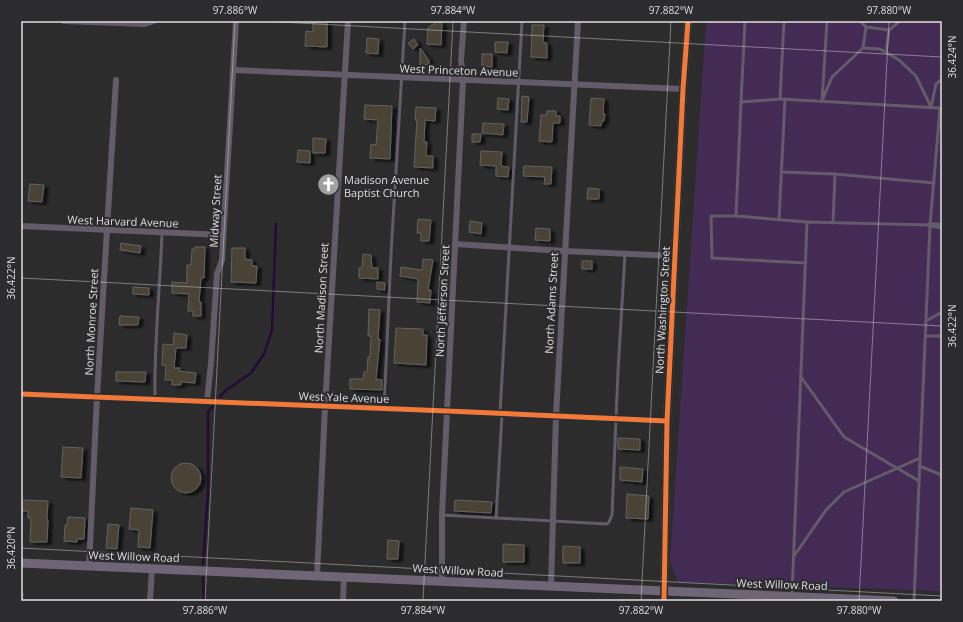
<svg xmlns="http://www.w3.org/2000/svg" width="963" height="622" font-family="'Open Sans',sans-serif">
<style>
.green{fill:#442b55}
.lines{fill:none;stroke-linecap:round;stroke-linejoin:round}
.stream{stroke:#270937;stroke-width:2.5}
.building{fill:#484234;stroke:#636262;filter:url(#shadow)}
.service{stroke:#635b69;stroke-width:3}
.minor{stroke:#635b69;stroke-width:6}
.tertiary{stroke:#635b69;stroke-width:8}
.secondary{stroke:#6f6577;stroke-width:9}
.cycleway-casing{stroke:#2c2b2d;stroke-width:8}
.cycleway{stroke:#f17a3a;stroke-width:5}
.ticks{fill:none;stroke:#dfdee0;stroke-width:1;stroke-opacity:0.45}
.labels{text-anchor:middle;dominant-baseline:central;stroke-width:4;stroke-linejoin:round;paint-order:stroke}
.street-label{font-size:11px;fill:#dfdee0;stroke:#2c2b2d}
.poi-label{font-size:11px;fill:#dfdee0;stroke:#2c2b2d;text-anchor:start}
.neatline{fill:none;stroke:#dfdee0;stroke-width:1.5}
.ticks-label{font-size:10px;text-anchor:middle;fill:#dfdee0}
</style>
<defs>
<filter id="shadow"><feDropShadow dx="4.5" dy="2.5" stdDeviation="1" flood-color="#0009"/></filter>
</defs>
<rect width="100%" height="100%" fill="#2c2c2c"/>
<path class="green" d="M 706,21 L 942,21 L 942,591 L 678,582 L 670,561 Z"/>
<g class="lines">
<g class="stream">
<path d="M 203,564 L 208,493 L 208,412 L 225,391 L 251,373 L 264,354 L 272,330 L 276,224"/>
<path d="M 203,578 L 204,601"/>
</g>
</g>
<g class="building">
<path d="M 313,21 L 327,21 L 327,47 L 305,46 L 306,31 L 313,32 Z"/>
<path d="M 436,22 L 442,22 L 441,45 L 427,44 L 428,28 Z"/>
<path d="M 532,25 L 544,25 L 543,42 L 547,43 L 547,58 L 531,57 Z"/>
<path d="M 367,38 L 379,39 L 378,54 L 366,53 Z"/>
<path d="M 414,39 L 418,45 L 413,49 L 408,43 Z"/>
<path d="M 495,42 L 508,42 L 507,53 L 495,52 Z"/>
<path d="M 420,48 L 429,60 L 429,65 L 420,65 Z"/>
<path d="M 482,54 L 492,54 L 492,67 L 482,66 Z"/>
<path d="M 522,96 L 529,97 L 527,122 L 521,122 Z"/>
<path d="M 498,98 L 509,99 L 508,110 L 497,109 Z"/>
<path d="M 591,98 L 604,99 L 603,114 L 605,114 L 604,121 L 602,121 L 601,126 L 589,125 Z"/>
<path d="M 365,105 L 392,106 L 390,159 L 370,158 L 371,144 L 376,145 L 378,120 L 364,119 Z"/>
<path d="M 416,107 L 436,108 L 435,121 L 425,120 L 424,142 L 427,142 L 426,156 L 433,156 L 433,168 L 414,167 L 417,120 L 415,120 Z"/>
<path d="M 547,111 L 556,111 L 556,116 L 560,116 L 560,123 L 553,123 L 552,142 L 539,141 L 541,115 L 547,115 Z"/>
<path d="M 483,123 L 504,124 L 503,135 L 482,133 Z"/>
<path d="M 472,134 L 481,134 L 480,142 L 472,142 Z"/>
<path d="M 313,138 L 326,139 L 325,153 L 313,153 Z"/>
<path d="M 298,150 L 310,151 L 310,163 L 297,162 Z"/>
<path d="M 481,151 L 502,152 L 501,166 L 509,167 L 508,177 L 496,176 L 496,166 L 480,165 Z"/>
<path d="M 524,166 L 552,167 L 551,184 L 544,184 L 545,177 L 523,176 Z"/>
<path d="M 30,184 L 44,185 L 42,202 L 28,201 Z"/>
<path d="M 588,188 L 599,189 L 599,199 L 587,199 Z"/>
<path d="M 418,219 L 431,220 L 429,241 L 421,241 L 421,233 L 417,233 Z"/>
<path d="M 470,221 L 482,223 L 481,234 L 469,232 Z"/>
<path d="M 536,228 L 550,229 L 550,241 L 535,240 Z"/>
<path d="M 121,243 L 141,246 L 140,253 L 120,250 Z"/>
<path d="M 195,247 L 205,247 L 204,278 L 201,278 L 199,302 L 201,302 L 201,316 L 193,316 L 193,311 L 188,311 L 189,294 L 172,293 L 172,282 L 187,283 L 187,265 L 191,265 L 192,249 L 195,249 Z"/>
<path d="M 232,248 L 245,248 L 245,259 L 252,260 L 252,266 L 257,266 L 256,283 L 231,282 Z"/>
<path d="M 363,254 L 371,255 L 372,268 L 378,268 L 378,279 L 359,278 L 359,268 L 362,268 Z"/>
<path d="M 423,259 L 433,260 L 428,290 L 431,290 L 430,303 L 417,302 L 418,279 L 400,276 L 401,267 L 422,270 Z"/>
<rect x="582" y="261" width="10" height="8"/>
<path d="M 377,282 L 385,283 L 385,290 L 377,289 Z"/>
<path d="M 133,287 L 149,288 L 149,295 L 133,294 Z"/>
<path d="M 369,309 L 380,310 L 378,339 L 380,339 L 376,379 L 382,380 L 382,390 L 350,389 L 350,379 L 363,379 L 364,372 L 367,372 L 368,357 L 370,357 L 371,336 L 368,336 Z"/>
<path d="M 120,316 L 139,317 L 138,325 L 119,325 Z"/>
<path d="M 396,328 L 423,329 L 423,335 L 427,335 L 426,365 L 394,363 Z"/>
<path d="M 174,333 L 187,335 L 186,348 L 176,348 L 174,368 L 180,368 L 179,371 L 196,373 L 195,383 L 181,382 L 181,385 L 172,385 L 172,380 L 165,380 L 166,366 L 162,365 L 163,344 L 173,345 Z"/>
<path d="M 116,372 L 146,372 L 145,382 L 116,381 Z"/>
<path d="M 618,438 L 640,439 L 640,450 L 618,449 Z"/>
<path d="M 63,447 L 83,448 L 81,478 L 61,477 Z"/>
<circle cx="186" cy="478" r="15"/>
<path d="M 620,467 L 643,469 L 642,482 L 620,480 Z"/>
<path d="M 627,494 L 649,496 L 648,519 L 626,518 Z"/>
<path d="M 21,500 L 48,501 L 47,519 L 48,520 L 47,542 L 30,542 L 31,518 L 28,518 L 28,511 L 21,511 Z"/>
<path d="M 455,500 L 492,502 L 491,513 L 454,511 Z"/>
<path d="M 131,508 L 153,510 L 150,548 L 138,547 L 139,530 L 129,529 Z"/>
<path d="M 68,517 L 85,518 L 84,539 L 77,539 L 77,542 L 64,541 L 65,525 L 67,525 Z"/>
<path d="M 108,524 L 119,525 L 117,549 L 106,548 Z"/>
<path d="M 388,540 L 399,541 L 398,559 L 387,559 Z"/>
<path d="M 503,544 L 524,545 L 524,562 L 503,562 Z"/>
<path d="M 563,546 L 580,547 L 580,563 L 563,563 Z"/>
</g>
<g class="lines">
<g class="service">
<path d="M 745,21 L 741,102 L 780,99 L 784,21"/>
<path d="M 827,21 L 822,101 L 832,77 L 863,48 L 880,49 L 899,60 L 916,76 L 931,107 L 936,84 L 942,79"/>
<path d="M 860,21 L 866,27 L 889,30 L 900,21"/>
<path d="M 863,48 L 866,27"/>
<path d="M 886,52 L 889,30"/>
<path d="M 780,99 L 940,108 L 930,225"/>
<path d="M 741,102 L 736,216 L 711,216 L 712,258 L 806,263"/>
<path d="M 782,172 L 835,174 L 833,223"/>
<path d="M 835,174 L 934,183"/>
<path d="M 736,216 L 807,222"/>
<path d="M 779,220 L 785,99"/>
<path d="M 926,321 L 942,312"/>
<path d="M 925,336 L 942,336"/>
<path d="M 801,377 L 844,437 L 919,481"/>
<path d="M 155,399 C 154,343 160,288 162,233"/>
<path d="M 384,409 L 391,254 L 405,21"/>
<path d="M 500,413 L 522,21"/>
<path d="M 919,466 L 942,475"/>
<path d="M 442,515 L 607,524 L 609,522 L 612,515 L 618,371 L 625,254"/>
<path d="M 496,518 L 502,414"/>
<path d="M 794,556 L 826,510 L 844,492 L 920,458"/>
<path d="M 792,595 L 807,222 L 930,225 L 914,601"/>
<path d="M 21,601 L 22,594"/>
</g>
<g class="minor">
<path d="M 64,21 L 145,24 L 154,21"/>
<path d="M 233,70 L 683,89"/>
<path d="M 930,225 L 942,226"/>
<path d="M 21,226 L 223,235"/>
<path d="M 455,244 L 564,251 L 675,256"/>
<path d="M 21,394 L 447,411 L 667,421"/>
<path d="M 207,401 L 211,363 L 217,274 L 222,260 L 236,21"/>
<path d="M 89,567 L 97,396 L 116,80"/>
<path d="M 317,576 L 325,407 L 348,21"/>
<path d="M 442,581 L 442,515 L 463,80 L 461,60 L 464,21"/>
<path d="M 551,586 L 556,416 L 578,21"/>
<path d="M 150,601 L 152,569"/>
<path d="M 343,601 L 344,577"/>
</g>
<path class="tertiary" d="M 664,601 L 667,421 L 683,89 L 688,21"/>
<path class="secondary" d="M 21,563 L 894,601"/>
<defs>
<g id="cycleway">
<path d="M 21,394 L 447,411 L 667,421"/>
<path d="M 664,601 L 667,421 L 683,89 L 688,21"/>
</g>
</defs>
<use href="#cycleway" class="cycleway-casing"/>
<use href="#cycleway" class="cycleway"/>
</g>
<path class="ticks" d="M 261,21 L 942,57M 21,278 L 942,326M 21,548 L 942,596M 205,601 L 235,21M 423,601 L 453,21M 641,601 L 671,21M 859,601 L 889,21"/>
<defs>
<symbol id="church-disc" viewBox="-11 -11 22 22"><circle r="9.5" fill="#a0a0a1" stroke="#2c2b2d"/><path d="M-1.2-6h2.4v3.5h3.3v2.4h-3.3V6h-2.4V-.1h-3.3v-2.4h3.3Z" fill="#fff"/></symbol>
</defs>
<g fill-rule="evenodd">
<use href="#church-disc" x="316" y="172" width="25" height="25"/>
</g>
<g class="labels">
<g class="street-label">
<text transform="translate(459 70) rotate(2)">West Princeton Avenue</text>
<text transform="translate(215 211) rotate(-87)">Midway Street</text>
<text transform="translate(123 221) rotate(2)">West Harvard Avenue</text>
<text transform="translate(321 298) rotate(-87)">North Madison Street</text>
<text transform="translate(442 301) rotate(-87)">North Jefferson Street</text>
<text transform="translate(551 303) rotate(-87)">North Adams Street</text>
<text transform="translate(662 310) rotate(-87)">North Washington Street</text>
<text transform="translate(91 322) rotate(-87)">North Monroe Street</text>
<text transform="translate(344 397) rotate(2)">West Yale Avenue</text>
<text transform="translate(134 556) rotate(2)">West Willow Road</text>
<text transform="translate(458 570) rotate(3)">West Willow Road</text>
<text transform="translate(782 584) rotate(2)">West Willow Road</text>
</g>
<g class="poi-label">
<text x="344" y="179">Madison Avenue<tspan x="344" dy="13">Baptist Church</tspan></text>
</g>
</g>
<rect width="963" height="622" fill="none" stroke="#2c2b2d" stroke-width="44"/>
<rect x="22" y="22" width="919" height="578" class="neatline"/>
<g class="ticks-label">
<text x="235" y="14">97.886°W</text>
<text x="453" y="14">97.884°W</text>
<text x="671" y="14">97.882°W</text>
<text x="889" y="14">97.880°W</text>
<text transform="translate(952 57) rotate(-90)" y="4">36.424°N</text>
<text transform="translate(11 278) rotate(-90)" y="4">36.422°N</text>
<text transform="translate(952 326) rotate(-90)" y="4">36.422°N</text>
<text transform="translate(11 548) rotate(-90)" y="4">36.420°N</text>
<text x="205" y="614">97.886°W</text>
<text x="423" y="614">97.884°W</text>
<text x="641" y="614">97.882°W</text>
<text x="859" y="614">97.880°W</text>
</g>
</svg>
